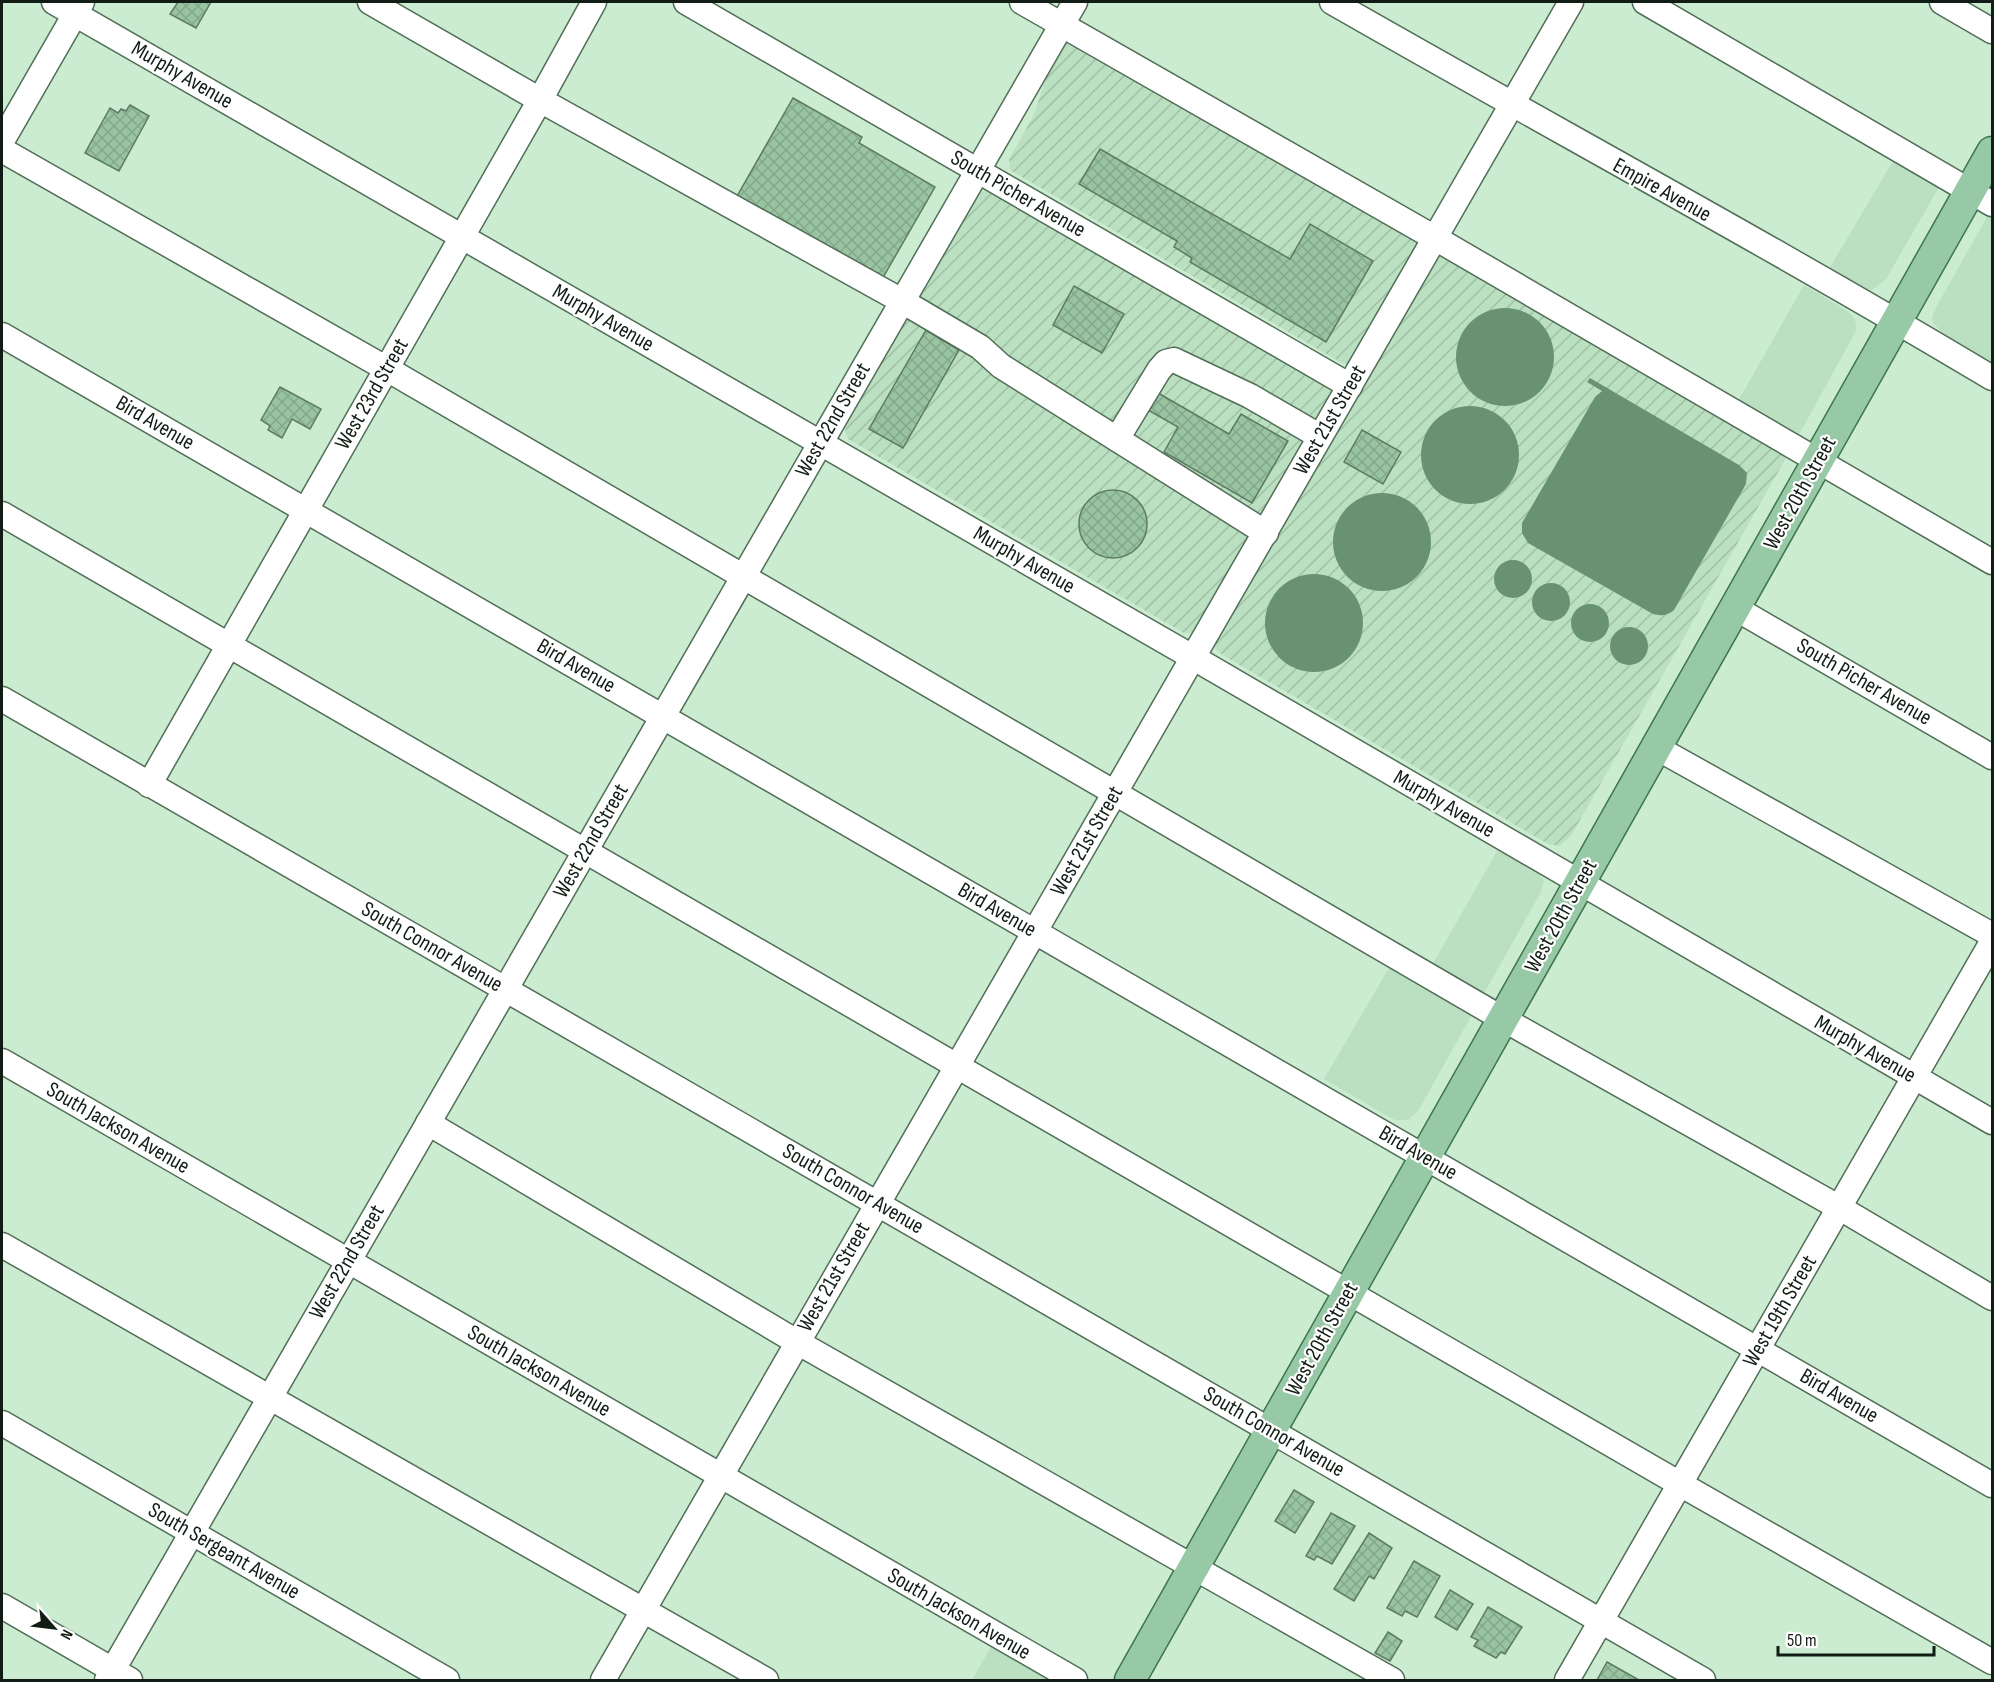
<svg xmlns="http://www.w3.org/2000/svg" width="1994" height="1682" font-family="'Sofia Sans Condensed',sans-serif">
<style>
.built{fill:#bae0c1}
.industrial{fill:url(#industrial-furrows)}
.water{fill:#699272}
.building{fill:url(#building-cross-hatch);stroke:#5d7b63;stroke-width:1.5}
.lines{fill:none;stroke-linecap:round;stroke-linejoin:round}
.minor-casing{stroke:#516e57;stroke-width:27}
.major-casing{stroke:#3d754d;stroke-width:33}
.minor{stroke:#fff;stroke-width:24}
.major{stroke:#98c9a6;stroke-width:30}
.labels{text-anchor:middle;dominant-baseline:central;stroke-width:4.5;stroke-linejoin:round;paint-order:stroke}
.street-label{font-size:22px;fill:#111d14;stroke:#fff}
</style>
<defs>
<pattern id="industrial-furrows" width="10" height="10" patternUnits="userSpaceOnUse" patternTransform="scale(1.5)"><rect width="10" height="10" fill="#bae0c1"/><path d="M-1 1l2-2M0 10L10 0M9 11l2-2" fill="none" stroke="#9fc0a5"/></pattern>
<pattern id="building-cross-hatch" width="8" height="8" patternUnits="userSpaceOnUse" patternTransform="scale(1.5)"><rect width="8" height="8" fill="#99c4a2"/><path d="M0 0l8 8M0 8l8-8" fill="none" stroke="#83a88b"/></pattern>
</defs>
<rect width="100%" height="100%" fill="#cbecd1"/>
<g class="built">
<path d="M 1896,156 L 1942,182 L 1886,279 L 1872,290 L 1862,289 L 1829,269 Z"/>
<path d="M 1992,208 L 1992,362 L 1944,334 L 1934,324 L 1932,319 L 1934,311 Z"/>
<path d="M 1804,285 L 1847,311 L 1855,319 L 1856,326 L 1856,331 L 1790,451 L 1729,417 Z"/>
<path d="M 1499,848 L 1538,872 L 1544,881 L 1541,892 L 1418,1111 L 1408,1120 L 1395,1120 L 1389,1117 L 1324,1079 L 1400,949 L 1431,967 Z"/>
<path d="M 992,1645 L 1052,1680 L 972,1680 Z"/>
</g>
<g class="industrial">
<path d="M 1068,36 L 1424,240 L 1352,362 L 1348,364 L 1342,363 L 1010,170 L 1009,159 L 1034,115 L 1046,78 Z"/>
<path d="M 983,191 L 992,192 L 1329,386 L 1331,391 L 1331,396 L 1193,633 L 1184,633 L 848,439 L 845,430 L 847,424 L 978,195 Z"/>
<path d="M 1440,252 L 1790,451 L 1571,836 L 1560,846 L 1548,844 L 1221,654 L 1215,649 L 1216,640 Z"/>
</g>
<g class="water">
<circle cx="1505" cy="357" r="49"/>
<path d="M 1590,378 L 1739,465 L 1747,473 L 1746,484 L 1674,610 C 1667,616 1661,616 1653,614 L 1528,543 L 1522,533 L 1522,523 L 1595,397 L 1602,391 L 1587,382 Z"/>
<circle cx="1470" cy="455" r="49"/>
<circle cx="1382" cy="542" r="49"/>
<circle cx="1513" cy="579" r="19"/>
<circle cx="1314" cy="623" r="49"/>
<circle cx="1551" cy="602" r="19"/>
<circle cx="1590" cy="623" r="19"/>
<circle cx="1629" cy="646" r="19"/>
</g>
<g class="building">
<path d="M 178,2 L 211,2 L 196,28 L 170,14 Z"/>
<path d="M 793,98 L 862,137 L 859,143 L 935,187 L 881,281 L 736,198 Z"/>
<path d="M 130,105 L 149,116 L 119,171 L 85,153 L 110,108 L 118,113 L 121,109 L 126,111 Z"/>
<path d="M 1100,149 L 1290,259 L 1310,224 L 1373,261 L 1326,342 L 1190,262 L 1192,258 L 1174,247 L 1177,241 L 1079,184 Z"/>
<path d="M 1074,286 L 1124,314 L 1102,353 L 1053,325 Z"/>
<path d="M 926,330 L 959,350 L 903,448 L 869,429 Z"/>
<path d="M 280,387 L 321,409 L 310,429 L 292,419 L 282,438 L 268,430 L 270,426 L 261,420 Z"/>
<path d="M 1158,393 L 1229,434 L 1241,414 L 1288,441 L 1252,503 L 1164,452 L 1178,427 L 1148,410 Z"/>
<path d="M 1362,430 L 1401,452 L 1383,484 L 1344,462 Z"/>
<circle cx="1113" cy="524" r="34"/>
<path d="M 1294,1490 L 1314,1502 L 1295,1533 L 1275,1521 Z"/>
<path d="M 1331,1513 L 1355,1526 L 1332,1564 L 1317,1556 L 1314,1560 L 1306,1556 Z"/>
<path d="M 1369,1533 L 1392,1548 L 1374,1579 L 1369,1576 L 1354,1601 L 1334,1589 Z"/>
<path d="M 1414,1561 L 1440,1576 L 1417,1617 L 1405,1611 L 1402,1616 L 1387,1608 Z"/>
<path d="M 1450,1590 L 1473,1604 L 1457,1630 L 1435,1617 Z"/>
<path d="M 1488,1607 L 1522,1627 L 1505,1654 L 1501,1652 L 1496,1658 L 1474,1646 L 1478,1640 L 1471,1637 Z"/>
<path d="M 1388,1632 L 1402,1641 L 1390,1661 L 1375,1653 Z"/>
<path d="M 1607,1662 L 1639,1680 L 1597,1680 Z"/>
</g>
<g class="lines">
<defs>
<g id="minor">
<path d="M 54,2 L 1194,658 L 1992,1122"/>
<path d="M 370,2 L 540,100 L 902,301 L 980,347 L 1001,366 L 1266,533"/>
<path d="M 686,2 L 1350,386"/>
<path d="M 1022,2 L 1435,238 L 1992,562"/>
<path d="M 1332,2 C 1552,128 1775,248 1992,378"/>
<path d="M 1645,2 L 1992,204"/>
<path d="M 1942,2 L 1992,31"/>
<path d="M 2,141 L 82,2"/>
<path d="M 2,150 L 387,369 L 1503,1019 L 1840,1208 L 1992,1298"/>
<path d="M 2,335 L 1992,1485"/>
<path d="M 1117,439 L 1159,370 L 1166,362 L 1174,360 L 1250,396 L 1319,436"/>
<path d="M 2,514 L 1680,1484 L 1992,1662"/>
<path d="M 1735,608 L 1992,757"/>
<path d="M 2,699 L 1703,1680"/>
<path d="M 1657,748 L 1992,935"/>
<path d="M 149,785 L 540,100 L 594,2"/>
<path d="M 2,1061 L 1075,1680"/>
<path d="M 428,1123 L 797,1342 L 1392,1680"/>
<path d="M 2,1245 L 766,1680"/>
<path d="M 2,1423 L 447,1680"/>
<path d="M 2,1606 L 130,1680"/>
<path d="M 107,1680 L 1075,2"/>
<path d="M 603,1680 L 1571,2"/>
<path d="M 1567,1680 L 1992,942"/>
</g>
<path id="major" d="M 1130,1680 L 1992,152"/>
</defs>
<use href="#minor" class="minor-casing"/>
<use href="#major" class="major-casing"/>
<use href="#minor" class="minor"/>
<use href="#major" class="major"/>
</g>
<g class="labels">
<g class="street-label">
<text transform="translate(182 75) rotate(30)">Murphy Avenue</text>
<text transform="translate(1662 190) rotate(29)">Empire Avenue</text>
<text transform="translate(1018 194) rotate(30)">South Picher Avenue</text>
<text transform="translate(603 318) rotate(30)">Murphy Avenue</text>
<text transform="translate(372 394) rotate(-60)">West 23rd Street</text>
<text transform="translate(833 420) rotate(-60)">West 22nd Street</text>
<text transform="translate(1330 420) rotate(-60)">West 21st Street</text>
<text transform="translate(155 423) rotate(30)">Bird Avenue</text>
<text transform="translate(1800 493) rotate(-61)">West 20th Street</text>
<text transform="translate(1024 560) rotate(30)">Murphy Avenue</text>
<text transform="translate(576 666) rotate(30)">Bird Avenue</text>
<text transform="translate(1864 682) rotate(30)">South Picher Avenue</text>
<text transform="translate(1444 804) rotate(30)">Murphy Avenue</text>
<text transform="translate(591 841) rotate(-60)">West 22nd Street</text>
<text transform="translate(1087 841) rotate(-60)">West 21st Street</text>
<text transform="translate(997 910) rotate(30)">Bird Avenue</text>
<text transform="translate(1561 916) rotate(-61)">West 20th Street</text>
<text transform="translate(432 947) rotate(30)">South Connor Avenue</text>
<text transform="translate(1865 1049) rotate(30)">Murphy Avenue</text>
<text transform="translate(118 1128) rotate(30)">South Jackson Avenue</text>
<text transform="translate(1418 1153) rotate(30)">Bird Avenue</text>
<text transform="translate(853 1189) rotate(30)">South Connor Avenue</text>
<text transform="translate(347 1262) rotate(-60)">West 22nd Street</text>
<text transform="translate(834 1277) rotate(-60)">West 21st Street</text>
<text transform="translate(1780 1311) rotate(-60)">West 19th Street</text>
<text transform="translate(1322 1339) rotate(-61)">West 20th Street</text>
<text transform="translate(539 1371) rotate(30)">South Jackson Avenue</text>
<text transform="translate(1839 1396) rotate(30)">Bird Avenue</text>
<text transform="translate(1274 1432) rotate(30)">South Connor Avenue</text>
<text transform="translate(224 1551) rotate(30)">South Sergeant Avenue</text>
<text transform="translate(959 1614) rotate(30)">South Jackson Avenue</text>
</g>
</g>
<rect width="1994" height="1682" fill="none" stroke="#111d14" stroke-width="6"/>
<g transform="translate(54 1628) rotate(118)" stroke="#ffffff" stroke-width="4.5" paint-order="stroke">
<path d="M0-4.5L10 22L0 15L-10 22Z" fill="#111d14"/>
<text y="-9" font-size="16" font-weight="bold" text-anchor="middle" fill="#111d14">N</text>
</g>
<path d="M1778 1646v9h156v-9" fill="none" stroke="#111d14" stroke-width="3"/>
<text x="1787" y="1646" font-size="18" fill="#111d14" stroke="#ffffff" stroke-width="4.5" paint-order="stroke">50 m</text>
</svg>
